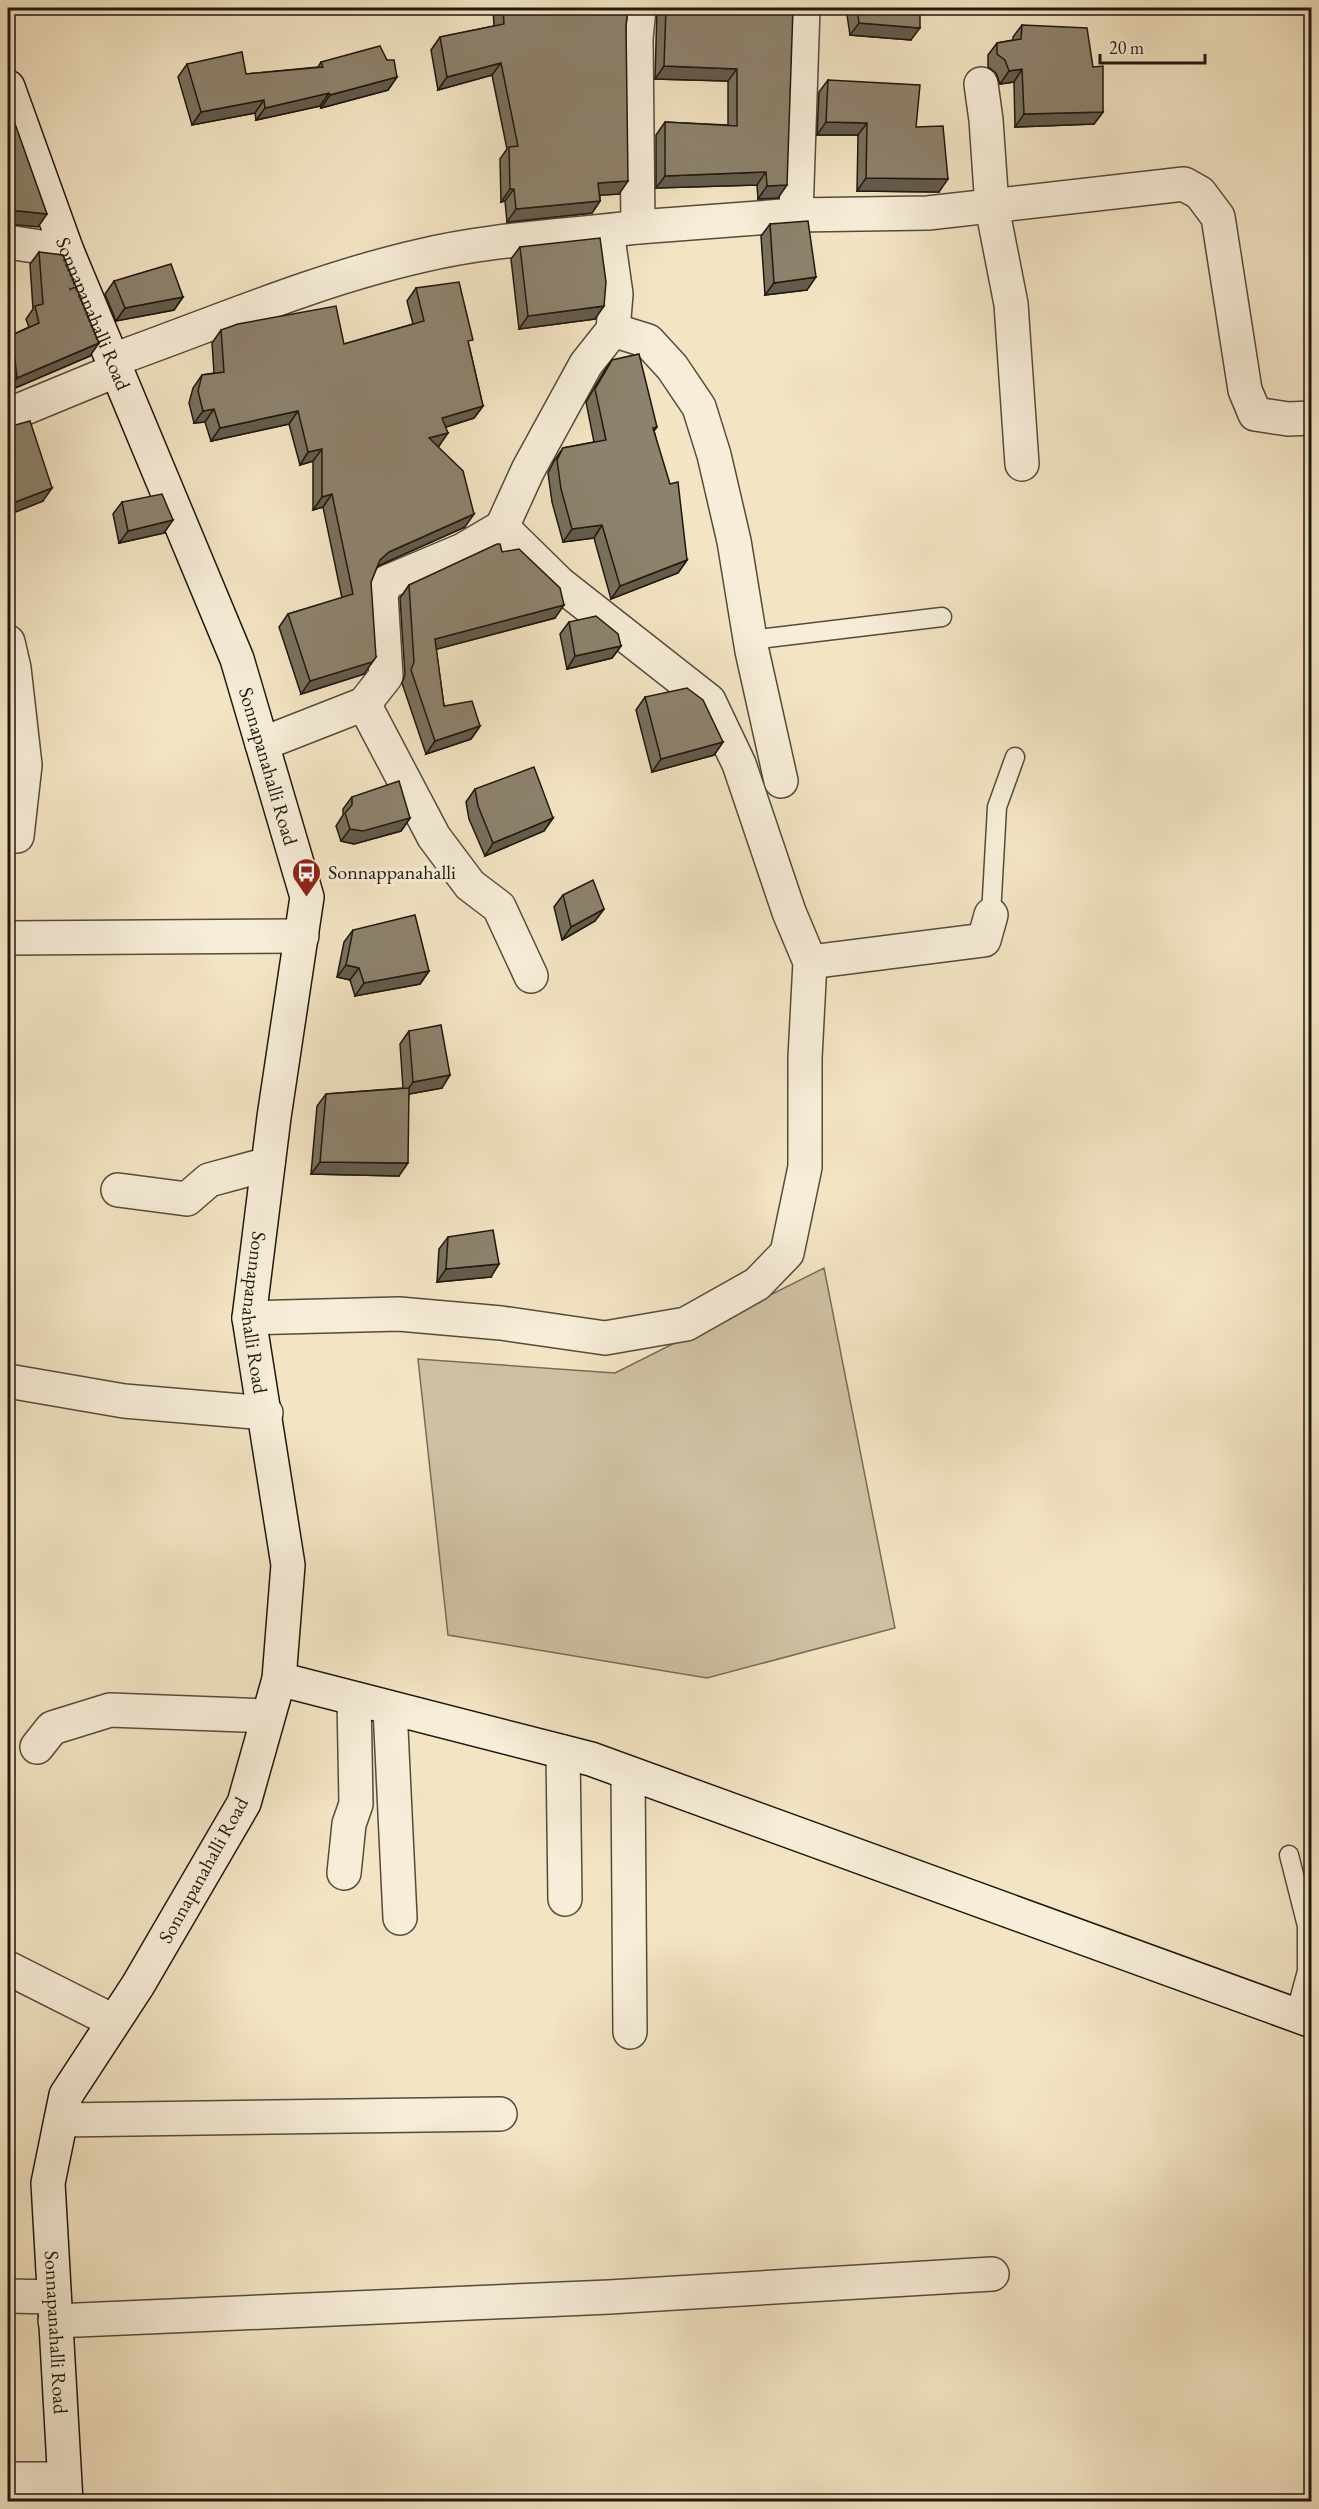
<svg xmlns="http://www.w3.org/2000/svg" width="1319" height="2509" font-family="'EB Garamond',serif">
<style>
.green{fill:#cfc1a4;stroke:#776c5a;stroke-width:1.5}
.lines{fill:none;stroke-linecap:round;stroke-linejoin:round}
.lane-casing{stroke:#544b3c;stroke-width:21}
.street-casing{stroke:#544b3c;stroke-width:36}
.secondary-casing{stroke:#1f180f;stroke-width:36}
.lane{stroke:#f7edd8;stroke-width:18}
.street{stroke:#f7edd8;stroke-width:33}
.secondary{stroke:#f7edd8;stroke-width:33}
.wall{fill:#79705e;stroke:#1f180f;stroke-width:1.5}
.shaded-wall{fill:#635b4c;stroke:#1f180f;stroke-width:1.5}
.building{fill:#8d826d;stroke:#1f180f;stroke-width:1.5}
.labels{text-anchor:middle;dominant-baseline:central;stroke-width:6;stroke-linejoin:round;paint-order:stroke}
.street-label{font-size:20px;fill:#1f180f;stroke:#f7edd8}
.poi-label{font-size:20px;fill:#1f180f;stroke:#f7edd8;text-anchor:start}
</style>
<rect width="100%" height="100%" fill="#f3e4c3"/>
<filter id="stains"><feTurbulence type="fractalNoise" baseFrequency=".00333" numOctaves="4"/><feColorMatrix values="0 0 0 0 .2 0 0 0 0 .09 0 0 0 0 .02 0 0 0 .5 -.17"/></filter>
<radialGradient id="worn" r=".72"><stop offset=".6" stop-color="#630" stop-opacity="0"/><stop offset="1" stop-color="#630" stop-opacity=".3"/></radialGradient>
<path class="green" d="M 824,1268 L 895,1628 L 707,1678 L 448,1635 L 418,1359 L 615,1373 Z"/>
<g class="lines">
<defs>
<g id="lane">
<path d="M 750,640 L 942,617"/>
<path d="M 991,915 L 997,807 L 1015,757"/>
<path d="M 1289,1855 L 1307,1926 L 1307,1971 L 1295,2015"/>
</g>
<g id="street">
<path d="M 981,84 L 986,120 L 992,207 L 1011,304 L 1022,464"/>
<path d="M 796,215 L 928,213 L 1184,184 L 1200,193 L 1218,217 L 1245,390 L 1255,414 L 1288,419 L 1312,418"/>
<path d="M 638,227 L 796,215 L 803,8"/>
<path d="M 8,242 L 67,251"/>
<path d="M 613,330 L 648,341 L 672,367 L 699,407 L 714,455 L 734,541 L 752,651 L 781,781"/>
<path d="M 113,360 C 214,324 315,280 420,256 C 490,239 566,236 638,227 L 636,39 L 639,8"/>
<path d="M 8,415 L 117,370"/>
<path d="M 8,642 L 14,668 L 25,765 L 17,836"/>
<path d="M 364,704 L 434,837 L 470,885 L 499,907 L 531,976"/>
<path d="M 262,744 L 364,704 L 386,676 L 381,594 L 387,582 L 463,550 L 502,527"/>
<path d="M 8,938 L 302,936"/>
<path d="M 810,962 L 984,940 L 991,915"/>
<path d="M 118,1190 L 187,1199 L 209,1180 L 268,1164"/>
<path d="M 249,1318 L 399,1314 L 501,1323 L 605,1338 L 686,1324 L 757,1284 L 787,1253 L 805,1167 L 805,1058 L 810,962 L 789,912 L 739,764 L 709,701 L 560,584 L 502,527 L 528,470 L 586,364 L 613,330 L 616,294 L 607,231"/>
<path d="M 8,1381 L 124,1401 L 266,1413"/>
<path d="M 390,1708 L 400,1918"/>
<path d="M 37,1747 L 52,1728 L 110,1710 L 268,1716"/>
<path d="M 563,1752 L 565,1899"/>
<path d="M 628,1773 L 630,2032"/>
<path d="M 344,1873 L 349,1824 L 356,1804 L 354,1699"/>
<path d="M 8,1968 L 113,2021"/>
<path d="M 61,2120 L 500,2114"/>
<path d="M 8,2296 L 54,2297"/>
<path d="M 55,2321 L 609,2297 L 992,2274"/>
<path d="M 8,2479 L 64,2479"/>
</g>
<g id="secondary">
<path id="s1" d="M 8,87 L 67,251 L 237,659 L 307,897 L 274,1117 L 249,1318 L 288,1565 L 279,1679 L 244,1803 L 138,1985 L 66,2095 L 48,2183 L 66,2502"/>
<path d="M 279,1679 L 591,1759 L 1312,2021"/>
</g>
</defs>
<use href="#lane" class="lane-casing"/>
<use href="#street" class="street-casing"/>
<use href="#secondary" class="secondary-casing"/>
<use href="#lane" class="lane"/>
<use href="#street" class="street"/>
<use href="#secondary" class="secondary"/>
</g>
<g class="wall">
<path d="M 493,8 L 628,8 L 626,26 L 619,194 L 600,195 L 600,201 L 592,213 L 507,222 L 505,201 L 501,202 L 500,159 L 507,149 L 492,75 L 438,90 L 431,50 L 440,37 L 494,26 Z"/>
<path d="M 657,8 L 793,8 L 778,198 L 758,199 L 757,185 L 656,188 L 656,135 L 665,122 L 728,125 L 728,81 L 655,79 Z"/>
<path d="M 846,8 L 920,8 L 911,40 L 850,35 Z"/>
<path d="M 1022,25 L 1093,67 L 1103,112 L 1094,124 L 1015,127 L 1014,82 L 1000,84 L 996,73 L 988,67 L 988,55 L 997,43 L 1013,40 L 1013,37 Z"/>
<path d="M 387,60 L 397,77 L 388,90 L 321,108 L 320,106 L 256,120 L 255,113 L 192,125 L 178,77 L 187,64 L 246,74 L 318,67 L 321,62 Z"/>
<path d="M 828,80 L 916,127 L 939,192 L 857,191 L 858,135 L 817,135 L 819,92 Z"/>
<path d="M 770,224 L 807,290 L 765,295 L 761,236 Z"/>
<path d="M 520,247 L 595,319 L 519,329 L 511,259 Z"/>
<path d="M 39,252 L 90,356 L 8,391 L 8,341 L 12,335 L 29,327 L 26,319 L 33,309 L 30,264 Z"/>
<path d="M 114,281 L 183,297 L 174,310 L 116,321 L 105,294 Z"/>
<path d="M 416,288 L 469,345 L 483,406 L 474,418 L 446,427 L 439,446 L 437,446 L 465,527 L 380,565 L 377,567 L 371,582 L 364,674 L 301,694 L 279,627 L 288,614 L 342,598 L 323,507 L 313,510 L 313,461 L 300,465 L 289,424 L 211,441 L 205,422 L 194,423 L 189,403 L 193,388 L 202,375 L 214,373 L 212,343 L 221,330 L 344,344 L 413,324 L 407,301 Z"/>
<path d="M 612,360 L 657,427 L 654,431 L 687,560 L 678,573 L 611,599 L 594,538 L 563,542 L 552,502 L 548,473 L 554,461 L 563,448 L 594,442 L 586,402 L 603,373 Z"/>
<path d="M 8,427 L 43,501 L 8,515 Z"/>
<path d="M 122,502 L 164,533 L 119,543 L 113,514 Z"/>
<path d="M 502,552 L 555,618 L 436,649 L 444,706 L 480,726 L 471,739 L 426,754 L 402,683 L 405,675 L 400,598 L 409,585 Z"/>
<path d="M 569,622 L 621,646 L 612,658 L 567,669 L 560,634 Z"/>
<path d="M 645,697 L 723,742 L 714,755 L 652,772 L 636,710 Z"/>
<path d="M 475,789 L 553,818 L 544,831 L 485,856 L 469,819 L 466,802 Z"/>
<path d="M 352,797 L 410,818 L 401,831 L 354,844 L 341,841 L 336,826 L 343,815 L 343,809 Z"/>
<path d="M 563,895 L 604,909 L 595,921 L 562,940 L 554,907 Z"/>
<path d="M 353,930 L 429,971 L 420,984 L 355,996 L 350,980 L 337,977 L 344,942 Z"/>
<path d="M 409,1031 L 442,1088 L 409,1094 L 399,1176 L 311,1174 L 317,1106 L 326,1094 L 403,1088 L 400,1044 Z"/>
<path d="M 448,1237 L 491,1277 L 437,1282 L 439,1249 Z"/>
</g>
<g class="shaded-wall">
<path d="M 859,23 L 920,28 L 911,40 L 850,35 Z"/>
<path d="M 501,63 L 492,75 L 438,90 L 447,77 Z"/>
<path d="M 664,66 L 737,69 L 728,81 L 655,79 Z"/>
<path d="M 1022,69 L 1014,82 L 1000,84 L 1009,71 Z"/>
<path d="M 397,77 L 388,90 L 321,108 L 330,95 Z"/>
<path d="M 329,93 L 320,106 L 256,120 L 265,108 Z"/>
<path d="M 264,100 L 255,113 L 192,125 L 201,112 Z"/>
<path d="M 1103,112 L 1094,124 L 1015,127 L 1024,114 Z"/>
<path d="M 826,122 L 867,123 L 858,135 L 817,135 Z"/>
<path d="M 766,172 L 757,185 L 656,188 L 665,176 Z"/>
<path d="M 866,178 L 948,179 L 939,192 L 857,191 Z"/>
<path d="M 628,181 L 619,194 L 589,196 L 598,183 Z"/>
<path d="M 787,185 L 778,198 L 758,199 L 767,186 Z"/>
<path d="M 510,189 L 514,189 L 505,201 L 501,202 Z"/>
<path d="M 600,201 L 592,213 L 507,222 L 516,209 Z"/>
<path d="M 19,211 L 47,214 L 38,227 L 8,224 L 8,214 L 10,212 Z"/>
<path d="M 816,277 L 807,290 L 765,295 L 774,283 Z"/>
<path d="M 183,297 L 174,310 L 116,321 L 125,308 Z"/>
<path d="M 604,306 L 595,319 L 519,329 L 528,316 Z"/>
<path d="M 99,343 L 90,356 L 8,391 L 17,378 Z"/>
<path d="M 483,406 L 474,418 L 433,431 L 442,418 Z"/>
<path d="M 214,409 L 205,422 L 194,423 L 203,411 Z"/>
<path d="M 298,411 L 289,424 L 211,441 L 220,428 Z"/>
<path d="M 448,433 L 439,446 L 420,451 L 429,438 Z"/>
<path d="M 322,449 L 313,461 L 300,465 L 308,452 Z"/>
<path d="M 52,488 L 43,501 L 8,515 L 8,512 L 13,503 Z"/>
<path d="M 332,494 L 323,507 L 313,510 L 322,497 Z"/>
<path d="M 474,514 L 465,527 L 380,565 L 371,573 L 380,560 L 389,552 Z"/>
<path d="M 173,520 L 164,533 L 119,543 L 128,531 Z"/>
<path d="M 602,525 L 594,538 L 563,542 L 572,529 Z"/>
<path d="M 687,560 L 678,573 L 611,599 L 620,586 Z"/>
<path d="M 564,605 L 555,618 L 426,652 L 435,639 Z"/>
<path d="M 621,646 L 612,658 L 567,669 L 575,656 Z"/>
<path d="M 376,657 L 364,674 L 301,694 L 310,681 Z"/>
<path d="M 480,726 L 471,739 L 426,754 L 435,741 Z"/>
<path d="M 723,742 L 714,755 L 652,772 L 661,759 Z"/>
<path d="M 410,818 L 401,831 L 354,844 L 341,841 L 350,829 Z"/>
<path d="M 553,818 L 544,831 L 485,856 L 493,843 Z"/>
<path d="M 604,909 L 595,921 L 562,940 L 571,927 Z"/>
<path d="M 346,965 L 359,968 L 350,980 L 337,977 Z"/>
<path d="M 429,971 L 420,984 L 355,996 L 364,983 Z"/>
<path d="M 450,1075 L 442,1088 L 404,1095 L 413,1082 Z"/>
<path d="M 320,1162 L 408,1163 L 399,1176 L 311,1174 Z"/>
<path d="M 499,1264 L 491,1277 L 437,1282 L 446,1269 Z"/>
</g>
<g class="building">
<path d="M 503,8 L 628,8 L 626,26 L 628,181 L 598,183 L 600,201 L 516,209 L 514,189 L 510,189 L 509,147 L 518,146 L 501,63 L 447,77 L 440,37 L 504,24 Z"/>
<path d="M 666,8 L 793,8 L 787,185 L 767,186 L 766,172 L 665,176 L 665,122 L 737,126 L 737,69 L 664,66 Z"/>
<path d="M 857,8 L 920,8 L 920,28 L 859,23 Z"/>
<path d="M 1022,25 L 1087,28 L 1093,67 L 1103,66 L 1103,112 L 1024,114 L 1022,69 L 1009,71 L 1005,60 L 997,54 L 997,43 L 1021,39 Z"/>
<path d="M 380,46 L 387,60 L 394,60 L 397,77 L 330,95 L 329,93 L 265,108 L 264,100 L 201,112 L 187,64 L 242,52 L 246,74 L 323,67 L 321,62 Z"/>
<path d="M 828,80 L 920,85 L 916,127 L 943,126 L 948,179 L 866,178 L 867,123 L 826,122 Z"/>
<path d="M 8,104 L 47,214 L 19,211 L 10,212 L 8,214 Z"/>
<path d="M 808,221 L 816,277 L 774,283 L 770,224 Z"/>
<path d="M 600,238 L 606,282 L 604,306 L 528,316 L 520,247 Z"/>
<path d="M 39,252 L 63,255 L 99,343 L 17,378 L 12,335 L 39,323 L 35,306 L 43,304 Z"/>
<path d="M 171,264 L 183,297 L 125,308 L 114,281 Z"/>
<path d="M 459,282 L 473,340 L 468,341 L 483,406 L 442,418 L 448,433 L 429,438 L 463,471 L 474,514 L 389,552 L 380,560 L 371,582 L 376,657 L 372,662 L 310,681 L 288,614 L 353,594 L 332,494 L 322,497 L 322,449 L 308,452 L 298,411 L 220,428 L 214,409 L 203,411 L 198,391 L 202,375 L 224,372 L 221,330 L 238,324 L 336,306 L 344,344 L 424,321 L 416,288 Z"/>
<path d="M 639,354 L 657,427 L 653,428 L 670,484 L 678,482 L 687,560 L 620,586 L 602,525 L 572,529 L 561,489 L 557,460 L 563,448 L 606,440 L 595,389 L 612,360 Z"/>
<path d="M 30,421 L 52,488 L 13,503 L 8,479 L 8,427 Z"/>
<path d="M 162,494 L 173,520 L 128,531 L 122,502 Z"/>
<path d="M 497,544 L 500,544 L 502,552 L 519,549 L 560,588 L 564,605 L 435,639 L 444,706 L 472,701 L 480,726 L 435,741 L 411,670 L 414,662 L 409,585 Z"/>
<path d="M 596,616 L 618,634 L 621,646 L 575,656 L 569,622 Z"/>
<path d="M 687,688 L 703,700 L 723,742 L 661,759 L 645,697 Z"/>
<path d="M 534,767 L 553,818 L 493,843 L 478,806 L 475,789 Z"/>
<path d="M 399,781 L 410,818 L 363,831 L 350,829 L 345,813 L 352,805 L 352,797 Z"/>
<path d="M 593,880 L 604,909 L 571,927 L 563,895 Z"/>
<path d="M 415,915 L 429,971 L 364,983 L 359,968 L 346,965 L 353,930 Z"/>
<path d="M 441,1025 L 450,1075 L 413,1082 L 409,1031 Z"/>
<path d="M 409,1088 L 408,1163 L 320,1162 L 326,1094 Z"/>
<path d="M 493,1230 L 499,1264 L 446,1269 L 448,1237 Z"/>
</g>
<defs>
<symbol id="bus-pin" viewBox="-11 -11 22 30"><path d="M0 17L-7.5 6A9.5 9.5 0 1 1 7.5 6Z" fill="#8f2418" stroke="#f7edd8"/><path d="M-5-6H5V4H4V6H2V4H-2V6H-4V4H-5ZM-3.5-4V0h7V-4ZM-3.5 1.2v1.5H-2V1.2ZM2 1.2v1.5H3.5V1.2Z" fill="#fff"/></symbol>
</defs>
<g fill-rule="evenodd">
<use href="#bus-pin" x="290" y="856" width="33" height="45"/>
</g>
<g class="labels">
<g class="street-label">
<text stroke="none"><textPath href="#s1" startOffset="242">Sonnapanahalli Road</textPath></text>
<text stroke="none"><textPath href="#s1" startOffset="728">Sonnapanahalli Road</textPath></text>
<text stroke="none"><textPath href="#s1" startOffset="1284">Sonnapanahalli Road</textPath></text>
<text transform="translate(203 1870) rotate(-61)">Sonnapanahalli Road</text>
<text stroke="none"><textPath href="#s1" startOffset="2364">Sonnapanahalli Road</textPath></text>
</g>
<g class="poi-label">
<text x="328" y="872">Sonnappanahalli</text>
</g>
</g>
<rect width="1319" height="2509" fill="none" stroke="#f3e4c3" stroke-width="30"/>
<rect x="9" y="9" width="1301" height="2491" fill="none" stroke="#1f180f" stroke-width="3"/>
<rect x="15" y="15" width="1289" height="2479" fill="none" stroke="#1f180f" stroke-width="1.5"/>
<path d="M1100 54v9h105v-9" fill="none" stroke="#1f180f" stroke-width="3"/>
<text x="1109" y="54" font-size="18" fill="#1f180f" stroke="#f7edd8" stroke-width="4.5" paint-order="stroke">20 m</text>
<rect width="100%" height="100%" filter="url(#stains)"/>
<rect width="100%" height="100%" fill="url(#worn)"/>
</svg>
